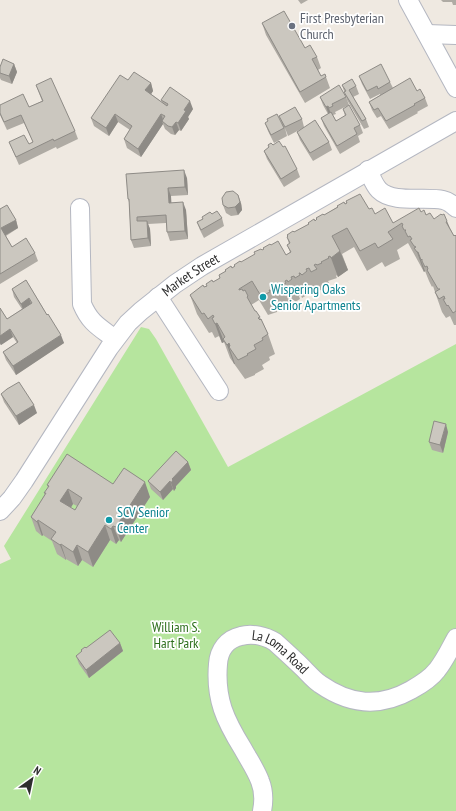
<svg xmlns="http://www.w3.org/2000/svg" width="456" height="811" font-family="'PT Sans Narrow',sans-serif">
<style>
.green{fill:#b6e59e}
.lines{fill:none;stroke-linecap:round;stroke-linejoin:round}
.minor-casing{stroke:#b4b7c1;stroke-width:20}
.minor{stroke:#fff;stroke-width:18}
.wall{fill:#afaba4;fill-rule:evenodd}
.shaded-wall{fill:#8e8b86}
.building{fill:#cbc7bf;stroke:#8e8b86;fill-rule:evenodd}
.worship-dot{fill:#6b7280;stroke:#fff;stroke-width:1.5}
.culture-dot{fill:#0f9aa8;stroke:#fff;stroke-width:1.5}
.labels{text-anchor:middle;dominant-baseline:central;stroke-width:3.5;stroke-linejoin:round;paint-order:stroke}
.worship-label{font-size:14px;fill:#5b616d;stroke:#fff;text-anchor:start}
.street-label{font-size:14px;fill:#2e2e2e;stroke:#fff}
.culture-label{font-size:14px;fill:#0d838f;stroke:#fff;text-anchor:start}
.park-label{font-size:14px;fill:#2c6e1b;stroke:#fff}
</style>
<rect width="100%" height="100%" fill="#efe9e1"/>
<path class="green" d="M 141,327 L 149,329 L 156,339 L 228,467 L 456,344 L 456,811 L 0,811 L 0,564 L 11,559 L 4,546 Z"/>
<g class="lines">
<defs>
<g id="minor">
<path d="M 408,0 L 456,88"/>
<path d="M 427,34 L 456,35"/>
<path d="M 368,170 C 371,176 374,185 379,190 C 393,204 425,196 443,200 C 448,201 452,204 456,208"/>
<path d="M 80,208 L 82,304 C 90,323 99,327 115,339"/>
<path d="M 158,297 L 219,391"/>
<path id="s1" d="M 0,511 L 12,498 L 24,481 L 109,348 L 128,323 L 141,311 L 175,284 L 202,266 L 456,121"/>
<path id="s2" d="M 262,811 C 264,801 264,791 260,781 C 256,770 249,760 243,749 C 225,720 215,699 218,664 C 219,650 227,639 241,636 C 252,633 265,636 275,642 C 285,651 295,660 304,669 C 309,674 314,680 320,684 C 350,705 379,708 411,690 C 420,685 431,678 437,670 C 445,660 450,649 456,638"/>
</g>
</defs>
<use href="#minor" class="minor-casing"/>
<use href="#minor" class="minor"/>
</g>
<g class="wall">
<path d="M 298,0 L 308,0 L 301,4 Z"/>
<path d="M 441,0 L 456,0 L 456,5 L 453,5 L 452,2 L 443,2 Z"/>
<path d="M 262,23 L 305,48 L 317,57 L 321,68 L 318,70 L 321,76 L 326,77 L 330,88 L 305,103 L 266,35 Z"/>
<path d="M 14,64 L 17,72 L 12,84 L 1,80 L 0,78 L 0,67 Z"/>
<path d="M 359,76 L 390,82 L 393,88 L 417,91 L 425,98 L 428,106 L 417,112 L 418,113 L 389,129 L 381,116 L 377,118 L 372,110 L 369,102 L 380,95 L 380,94 L 370,99 L 362,84 Z"/>
<path d="M 128,80 L 151,83 L 153,91 L 151,94 L 162,102 L 161,100 L 193,109 L 188,117 L 189,119 L 181,131 L 179,130 L 175,135 L 171,134 L 165,129 L 163,124 L 141,157 L 127,148 L 124,139 L 130,130 L 118,122 L 109,136 L 94,126 L 91,118 Z"/>
<path d="M 36,85 L 75,131 L 78,139 L 57,149 L 56,147 L 19,165 L 9,142 L 29,144 L 33,142 L 24,123 L 7,130 L 0,115 L 0,105 L 29,107 L 42,101 Z"/>
<path d="M 342,85 L 356,86 L 359,94 L 353,97 L 366,119 L 369,127 L 364,129 L 347,100 Z"/>
<path d="M 320,97 L 346,97 L 349,105 L 335,112 L 336,114 L 333,115 L 336,121 L 345,116 L 343,109 L 360,125 L 363,133 L 358,136 L 360,142 L 340,154 L 324,126 L 321,118 L 328,114 L 323,105 Z"/>
<path d="M 279,116 L 302,119 L 304,127 L 329,142 L 332,150 L 313,161 L 300,140 L 297,132 L 303,128 L 288,136 L 285,128 L 287,136 L 274,143 L 268,131 L 265,123 L 282,124 Z"/>
<path d="M 268,145 L 273,145 L 297,169 L 300,177 L 284,187 L 267,159 L 264,151 L 269,148 Z"/>
<path d="M 187,178 L 188,195 L 171,196 L 171,203 L 186,210 L 188,239 L 170,241 L 167,232 L 166,223 L 148,224 L 150,229 L 151,246 L 134,248 L 131,240 L 129,202 L 128,199 Z"/>
<path d="M 346,201 L 369,209 L 375,214 L 393,223 L 421,212 L 434,219 L 451,230 L 454,236 L 456,236 L 456,325 L 454,325 L 450,316 L 446,318 L 442,312 L 435,292 L 433,286 L 432,287 L 429,281 L 425,271 L 424,272 L 408,243 L 397,250 L 400,259 L 385,267 L 382,262 L 367,271 L 354,247 L 342,254 L 348,270 L 338,277 L 337,275 L 336,276 L 337,278 L 328,281 L 329,283 L 324,285 L 323,283 L 322,284 L 324,288 L 319,291 L 316,287 L 314,289 L 315,291 L 309,294 L 308,292 L 306,293 L 307,295 L 302,298 L 301,295 L 299,296 L 300,299 L 295,302 L 294,300 L 292,300 L 293,303 L 288,306 L 287,304 L 284,305 L 285,307 L 279,311 L 278,309 L 277,310 L 277,312 L 268,315 L 259,300 L 251,305 L 255,311 L 260,317 L 268,334 L 275,354 L 269,357 L 270,360 L 262,365 L 264,369 L 255,374 L 255,375 L 245,379 L 230,358 L 224,342 L 222,343 L 219,336 L 215,338 L 212,332 L 209,333 L 197,314 L 190,295 L 220,278 L 219,275 L 264,250 L 263,248 L 271,245 L 286,255 L 290,252 L 287,245 L 289,244 L 287,237 L 287,235 L 294,232 L 315,221 L 337,207 L 337,206 L 345,204 L 346,203 Z"/>
<path d="M 241,203 L 242,210 L 238,215 L 231,216 L 226,213 L 223,205 Z"/>
<path d="M 0,209 L 16,220 L 18,228 L 6,236 L 12,247 L 35,253 L 38,261 L 0,284 Z"/>
<path d="M 212,214 L 222,218 L 224,226 L 204,238 L 200,230 L 197,222 Z"/>
<path d="M 26,280 L 64,343 L 16,375 L 6,360 L 3,352 L 17,343 L 13,337 L 1,345 L 0,344 L 0,308 L 7,319 L 22,309 L 14,297 L 12,289 Z"/>
<path d="M 1,394 L 37,413 L 19,425 L 4,402 Z"/>
<path d="M 448,432 L 443,453 L 432,450 L 429,442 Z"/>
<path d="M 188,462 L 191,470 L 176,486 L 176,488 L 174,491 L 173,489 L 163,500 L 151,489 L 148,481 Z"/>
<path d="M 113,484 L 150,497 L 121,542 L 119,540 L 116,544 L 110,540 L 93,567 L 82,560 L 78,566 L 66,559 L 66,560 L 57,554 L 52,541 L 43,535 L 42,536 L 36,531 L 31,517 L 45,494 L 44,493 L 48,488 L 47,485 ZM 73,504 L 77,506 L 75,510 L 71,508 Z"/>
<path d="M 120,643 L 123,651 L 89,678 L 79,664 L 76,656 L 82,652 L 81,650 L 86,648 Z"/>
</g>
<g class="shaded-wall">
<path d="M 14,64 L 17,72 L 12,84 L 9,76 Z"/>
<path d="M 151,83 L 153,91 L 148,99 L 145,90 Z"/>
<path d="M 190,101 L 193,109 L 188,117 L 189,119 L 181,131 L 178,123 L 184,110 Z"/>
<path d="M 328,106 L 331,114 L 329,115 L 326,107 Z"/>
<path d="M 115,114 L 118,122 L 109,136 L 106,128 Z"/>
<path d="M 161,114 L 164,122 L 162,121 L 163,124 L 141,157 L 138,149 Z"/>
<path d="M 176,122 L 179,130 L 175,135 L 172,127 Z"/>
<path d="M 184,170 L 187,178 L 188,195 L 185,187 Z"/>
<path d="M 168,188 L 171,196 L 172,211 L 169,203 Z"/>
<path d="M 238,195 L 241,203 L 242,210 L 238,215 L 235,207 Z"/>
<path d="M 183,202 L 186,210 L 188,239 L 185,231 Z"/>
<path d="M 16,220 L 18,228 L 4,236 L 1,228 Z"/>
<path d="M 147,221 L 150,229 L 151,246 L 148,238 Z"/>
<path d="M 447,221 L 455,240 L 446,222 Z"/>
<path d="M 340,251 L 348,270 L 338,277 L 331,258 Z"/>
<path d="M 417,252 L 418,252 L 425,271 L 424,272 Z"/>
<path d="M 29,298 L 32,307 L 24,312 L 21,304 Z"/>
<path d="M 217,323 L 224,342 L 222,343 L 215,324 Z"/>
<path d="M 10,329 L 13,337 L 1,345 L 0,343 L 0,336 Z"/>
<path d="M 61,335 L 64,343 L 16,375 L 13,366 Z"/>
<path d="M 229,343 L 232,351 L 229,347 L 235,364 L 234,364 L 227,345 Z"/>
<path d="M 34,405 L 37,413 L 19,425 L 16,416 Z"/>
<path d="M 446,424 L 448,432 L 443,453 L 440,445 Z"/>
<path d="M 188,462 L 191,470 L 176,486 L 176,488 L 174,491 L 171,483 L 172,479 Z"/>
<path d="M 170,481 L 173,489 L 163,500 L 160,492 Z"/>
<path d="M 145,482 L 150,497 L 121,542 L 116,527 Z"/>
<path d="M 68,489 L 73,504 L 65,516 L 60,501 Z"/>
<path d="M 38,520 L 43,535 L 42,536 L 37,522 Z"/>
<path d="M 105,525 L 110,540 L 93,567 L 88,552 Z"/>
<path d="M 113,526 L 119,540 L 116,544 L 111,529 Z"/>
<path d="M 61,544 L 66,559 L 66,560 L 60,545 Z"/>
<path d="M 77,545 L 82,560 L 78,566 L 73,552 Z"/>
<path d="M 120,643 L 123,651 L 89,678 L 86,670 Z"/>
</g>
<g class="building">
<path d="M 284,11 L 305,48 L 310,45 L 317,57 L 312,59 L 321,76 L 325,74 L 326,77 L 300,92 L 262,23 Z"/>
<path d="M 3,59 L 14,64 L 9,76 L 0,73 L 0,67 Z"/>
<path d="M 381,64 L 390,82 L 378,89 L 377,86 L 367,91 L 359,76 Z"/>
<path d="M 134,72 L 151,83 L 145,90 L 167,106 L 168,104 L 161,100 L 170,87 L 190,101 L 184,110 L 186,111 L 178,123 L 176,122 L 172,127 L 168,126 L 162,121 L 165,116 L 161,114 L 138,149 L 124,139 L 132,126 L 115,114 L 106,128 L 91,118 L 120,75 L 128,80 Z"/>
<path d="M 51,78 L 75,131 L 54,141 L 53,139 L 16,157 L 9,142 L 24,135 L 29,144 L 33,142 L 21,115 L 4,122 L 0,113 L 0,105 L 23,94 L 29,107 L 43,101 L 36,85 Z"/>
<path d="M 410,78 L 417,91 L 420,89 L 425,98 L 414,104 L 415,105 L 386,121 L 378,108 L 374,110 L 369,102 Z"/>
<path d="M 352,79 L 356,86 L 349,90 L 366,119 L 362,121 L 344,92 L 346,91 L 342,85 Z"/>
<path d="M 339,85 L 346,97 L 332,104 L 333,106 L 329,108 L 328,106 L 326,107 L 320,97 Z"/>
<path d="M 349,105 L 360,125 L 354,128 L 357,134 L 337,146 L 321,118 L 331,112 L 336,121 L 346,115 L 343,109 Z"/>
<path d="M 295,107 L 302,119 L 285,127 L 279,116 Z"/>
<path d="M 277,114 L 284,128 L 271,135 L 265,123 L 268,121 L 267,119 Z"/>
<path d="M 315,120 L 329,142 L 310,153 L 297,132 Z"/>
<path d="M 279,141 L 283,147 L 285,146 L 297,169 L 281,179 L 264,151 L 269,147 L 268,145 L 271,143 L 273,145 Z"/>
<path d="M 184,170 L 185,187 L 168,188 L 169,203 L 183,202 L 185,231 L 167,232 L 166,215 L 137,217 L 137,221 L 147,221 L 148,238 L 131,240 L 129,199 L 128,199 L 126,174 Z"/>
<path d="M 233,191 L 238,195 L 240,202 L 235,207 L 228,208 L 223,205 L 222,198 L 226,192 Z"/>
<path d="M 360,194 L 369,209 L 372,208 L 375,214 L 385,208 L 393,223 L 419,208 L 421,212 L 424,210 L 426,215 L 430,213 L 434,219 L 441,214 L 442,215 L 444,214 L 447,221 L 446,222 L 454,236 L 455,235 L 456,236 L 456,311 L 453,313 L 448,305 L 447,306 L 443,299 L 445,299 L 444,296 L 439,299 L 435,292 L 440,289 L 438,289 L 427,270 L 428,269 L 427,266 L 425,267 L 422,261 L 422,259 L 421,260 L 418,252 L 417,252 L 414,248 L 416,247 L 414,246 L 410,240 L 412,239 L 410,236 L 408,237 L 405,231 L 406,230 L 404,230 L 402,226 L 403,225 L 402,223 L 388,232 L 393,239 L 378,248 L 375,243 L 360,251 L 347,228 L 332,236 L 340,251 L 331,258 L 330,256 L 328,257 L 329,258 L 321,262 L 322,263 L 317,265 L 316,264 L 314,265 L 317,269 L 311,272 L 309,268 L 306,269 L 307,271 L 302,275 L 300,273 L 299,273 L 300,275 L 295,278 L 294,276 L 291,277 L 292,279 L 288,282 L 287,280 L 285,281 L 286,283 L 281,286 L 280,284 L 277,286 L 278,288 L 271,291 L 270,290 L 269,290 L 270,292 L 261,296 L 252,281 L 239,289 L 239,290 L 242,289 L 243,291 L 245,290 L 248,296 L 247,297 L 255,311 L 256,311 L 260,317 L 258,318 L 260,320 L 261,319 L 268,334 L 262,338 L 263,340 L 254,345 L 256,349 L 247,354 L 248,355 L 238,360 L 229,347 L 230,346 L 229,343 L 227,345 L 223,339 L 225,337 L 217,323 L 215,324 L 212,318 L 214,317 L 213,315 L 208,319 L 204,313 L 202,314 L 190,295 L 203,285 L 204,287 L 207,286 L 206,284 L 212,280 L 213,282 L 220,278 L 219,275 L 226,271 L 225,270 L 231,266 L 232,268 L 235,266 L 234,265 L 240,261 L 241,262 L 255,254 L 254,252 L 261,249 L 262,250 L 264,249 L 263,248 L 270,244 L 271,245 L 278,241 L 286,255 L 291,252 L 287,245 L 290,243 L 287,237 L 288,236 L 287,235 L 293,231 L 294,232 L 309,224 L 308,223 L 314,219 L 315,221 L 317,219 L 316,218 L 323,214 L 324,215 L 338,207 L 337,206 L 344,202 L 345,204 L 347,203 L 346,201 Z"/>
<path d="M 7,205 L 16,220 L 1,228 L 12,247 L 26,238 L 35,253 L 0,274 L 0,209 Z"/>
<path d="M 217,211 L 222,218 L 201,230 L 197,222 L 203,219 L 202,217 L 210,212 L 212,214 Z"/>
<path d="M 26,280 L 47,315 L 48,314 L 61,335 L 13,366 L 3,352 L 18,342 L 10,329 L 0,336 L 0,308 L 7,319 L 32,303 L 29,298 L 21,304 L 12,289 Z"/>
<path d="M 19,382 L 34,405 L 16,416 L 1,394 L 7,389 Z"/>
<path d="M 434,421 L 446,424 L 440,445 L 429,442 Z"/>
<path d="M 176,451 L 188,462 L 172,479 L 173,480 L 171,483 L 170,481 L 160,492 L 148,481 Z"/>
<path d="M 67,454 L 113,484 L 124,468 L 145,482 L 116,527 L 113,526 L 111,529 L 105,525 L 88,552 L 77,545 L 73,552 L 61,544 L 60,545 L 51,539 L 56,532 L 38,520 L 37,522 L 31,517 L 46,493 L 44,493 L 49,486 L 47,485 ZM 68,489 L 82,498 L 75,510 L 60,501 Z"/>
<path d="M 110,630 L 120,643 L 86,670 L 76,656 L 82,651 L 81,650 L 85,647 L 86,648 Z"/>
</g>
<circle class="worship-dot" cx="292" cy="26" r="4"/>
<g class="culture-dot">
<circle cx="263" cy="297" r="4"/>
<circle cx="109" cy="520" r="4"/>
</g>
<g class="labels">
<g class="worship-label">
<text x="300" y="18">First Presbyterian<tspan x="300" dy="16">Church</tspan></text>
</g>
<g class="street-label">
<text stroke="none"><textPath href="#s1" startOffset="307">Market Street</textPath></text>
<text stroke="none"><textPath href="#s2" startOffset="241">La Loma Road</textPath></text>
</g>
<g class="culture-label">
<text x="271" y="289">Wispering Oaks<tspan x="271" dy="16">Senior Apartments</tspan></text>
<text x="117" y="512">SCV Senior<tspan x="117" dy="16">Center</tspan></text>
</g>
<g class="park-label">
<text x="176" y="627">William S.<tspan x="176" dy="16">Hart Park</tspan></text>
</g>
</g>
<g transform="translate(32 779) rotate(33)" stroke="#ffffff" stroke-width="3" paint-order="stroke">
<path d="M0-3L7 15L0 10L-7 15Z" fill="#2e2e2e"/>
<text y="-6" font-size="11" font-weight="bold" text-anchor="middle" fill="#2e2e2e">N</text>
</g>
</svg>
